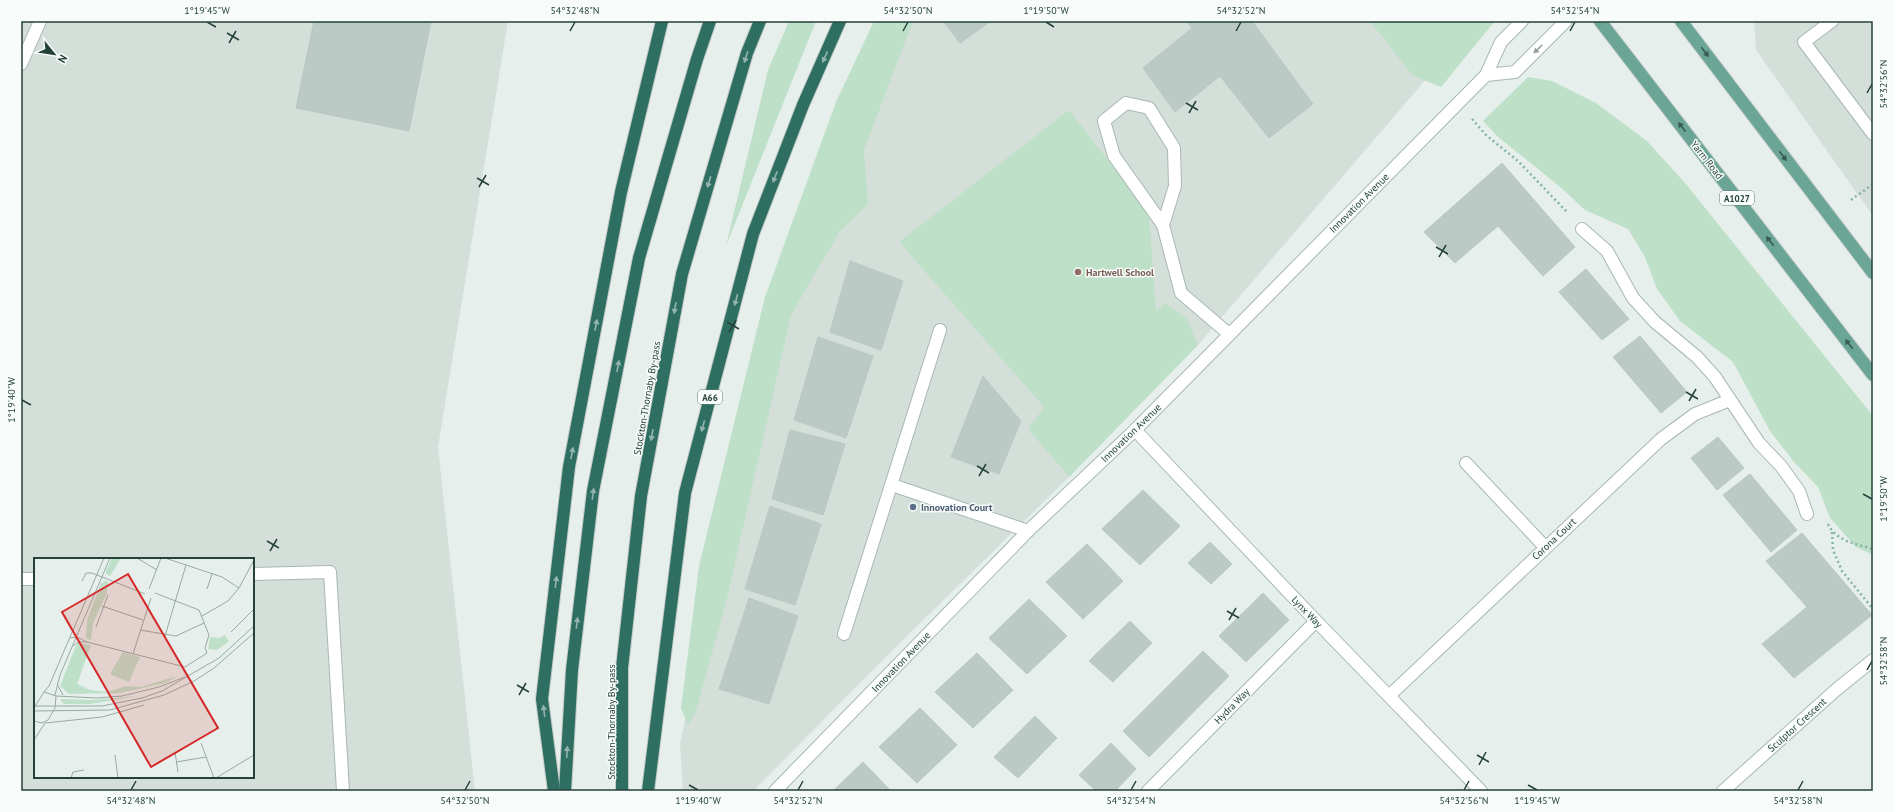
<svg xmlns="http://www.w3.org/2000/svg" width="1894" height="812" font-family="'PT Sans',sans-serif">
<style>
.built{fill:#d4dfda;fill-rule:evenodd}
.green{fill:#bfe0c8}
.building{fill:#bbcac4;stroke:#b8c9c2}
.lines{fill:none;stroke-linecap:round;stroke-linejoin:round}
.minor-casing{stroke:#a8b8b2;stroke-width:14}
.major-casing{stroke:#c2cac8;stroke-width:14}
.highway-casing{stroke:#c2cac8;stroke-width:14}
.path{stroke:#86b3a5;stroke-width:2.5;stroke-dasharray:2 3;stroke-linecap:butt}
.minor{stroke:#fff;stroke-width:12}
.major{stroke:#6aa596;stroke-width:12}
.highway{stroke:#2f6f62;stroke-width:12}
.oneway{fill:#92a09c}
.oneway2{fill:#365b51}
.oneway3{fill:#93b5ae}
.ticks{fill:none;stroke:#24423a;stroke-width:1.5}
.education-dot{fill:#8d6e63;stroke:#f7fbf9;stroke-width:1.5}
.service-dot{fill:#5c6f8a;stroke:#f7fbf9;stroke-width:1.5}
.labels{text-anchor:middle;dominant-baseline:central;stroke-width:3;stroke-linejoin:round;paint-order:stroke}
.shield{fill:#f7fbf9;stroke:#637a73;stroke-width:1}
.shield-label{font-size:9px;font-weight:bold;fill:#24423a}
.street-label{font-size:10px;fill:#24423a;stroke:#f7fbf9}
.education-label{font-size:10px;font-weight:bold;fill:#785e54;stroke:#f7fbf9;text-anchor:start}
.service-label{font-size:10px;font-weight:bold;fill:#4e5e75;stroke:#f7fbf9;text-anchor:start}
.inset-road{fill:none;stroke:#98aaa4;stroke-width:1}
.view{fill:#d62828;fill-opacity:0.15;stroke:#d62828;stroke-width:2}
.inset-edge{fill:none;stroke:#24423a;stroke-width:2}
.neatline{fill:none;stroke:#24423a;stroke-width:1.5}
.ticks-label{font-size:10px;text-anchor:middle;fill:#24423a}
</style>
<rect width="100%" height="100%" fill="#e6efeb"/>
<g class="built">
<path d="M 21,21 L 508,21 L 438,447 L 475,791 L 21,791 ZM 35,559 L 253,559 L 253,777 L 35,777 Z"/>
<path d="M 904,21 L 1476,21 L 1198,345 L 1069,477 L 904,639 L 753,791 L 683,791 L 680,743 L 727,522 L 780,330 Z"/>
<path d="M 1754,21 L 1873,21 L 1873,216 L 1756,50 Z"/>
</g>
<g class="green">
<path d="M 789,21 L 816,21 L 726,246 L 768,70 Z"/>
<path d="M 874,21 L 913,21 L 864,150 L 868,204 L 840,231 L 791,315 L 726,603 L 695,714 L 688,725 L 681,708 L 699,566 L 765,297 L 836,102 Z"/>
<path d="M 1370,21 L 1495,21 L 1441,87 L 1412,75 Z"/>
<path d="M 1528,77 L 1552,81 L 1596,103 L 1647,141 L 1685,183 L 1873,416 L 1873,555 L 1856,547 L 1830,518 L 1818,487 L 1794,462 L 1770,431 L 1733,362 L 1680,321 L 1657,289 L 1645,257 L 1628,229 L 1585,210 L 1559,186 L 1497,136 L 1483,121 Z"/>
<path d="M 1069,110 L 1149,213 L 1156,311 L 1165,303 L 1187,319 L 1198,345 L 1069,477 L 1028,429 L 1044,407 L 899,242 Z"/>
</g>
<g class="building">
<path d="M 314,21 L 431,21 L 409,131 L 296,108 Z"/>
<path d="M 943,21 L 991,21 L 960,43 Z"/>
<path d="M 1187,21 L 1252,21 L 1313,104 L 1269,138 L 1220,76 L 1175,112 L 1143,68 L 1192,28 Z"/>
<path d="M 1502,163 L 1575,247 L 1543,276 L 1498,226 L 1455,263 L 1424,232 Z"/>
<path d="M 850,261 L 903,281 L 881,350 L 830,332 Z"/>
<path d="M 1586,269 L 1629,319 L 1602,340 L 1559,292 Z"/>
<path d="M 1640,336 L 1687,392 L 1661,413 L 1613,357 Z"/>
<path d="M 818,337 L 873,356 L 846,438 L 794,420 Z"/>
<path d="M 983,376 L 1021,421 L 999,474 L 951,457 Z"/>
<path d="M 790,430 L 845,444 L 823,515 L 772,499 Z"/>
<path d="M 1718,437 L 1744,468 L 1717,490 L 1691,458 Z"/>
<path d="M 1750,474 L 1797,530 L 1771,552 L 1723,495 Z"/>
<path d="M 1143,490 L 1180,526 L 1140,565 L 1102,529 Z"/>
<path d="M 770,506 L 821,524 L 795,605 L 745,589 Z"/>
<path d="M 1802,533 L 1872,615 L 1794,678 L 1762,644 L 1807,607 L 1766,561 Z"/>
<path d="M 1210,542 L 1232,564 L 1211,584 L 1188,563 Z"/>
<path d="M 1087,544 L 1123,581 L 1083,619 L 1046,582 Z"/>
<path d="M 1263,593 L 1289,620 L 1246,662 L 1219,636 Z"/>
<path d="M 749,598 L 798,616 L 769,704 L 719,689 Z"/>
<path d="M 1029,599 L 1067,636 L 1027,674 L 989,638 Z"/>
<path d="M 1130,621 L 1152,643 L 1113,682 L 1089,661 Z"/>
<path d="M 1203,651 L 1229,676 L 1149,757 L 1123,731 Z"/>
<path d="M 977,653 L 1013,690 L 973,728 L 935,692 Z"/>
<path d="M 920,708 L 957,745 L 917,783 L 879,747 Z"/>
<path d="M 1035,716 L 1057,738 L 1018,778 L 994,757 Z"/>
<path d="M 1111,743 L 1136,769 L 1115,791 L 1096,791 L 1079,775 Z"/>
<path d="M 863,762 L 891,791 L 833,791 Z"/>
</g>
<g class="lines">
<defs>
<g id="minor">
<path d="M 1832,21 L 1804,42 L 1873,134"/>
<path d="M 21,64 L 40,21"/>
<path d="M 1486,75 L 1515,72 L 1566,21"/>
<path d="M 1126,103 L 1149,108 L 1174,148 L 1175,186 L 1163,225 L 1114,156 L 1104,121 Z"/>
<path d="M 1163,225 L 1181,293 L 1229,334"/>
<path d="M 1582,229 L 1607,251 L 1633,298 L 1655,322 L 1697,357 L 1715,377 L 1759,443 L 1781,466 L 1799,491 L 1807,514"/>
<path d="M 1135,430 L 1316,621 L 1481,791"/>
<path d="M 1466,463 L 1545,547"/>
<path d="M 892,485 L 1028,531"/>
<path d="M 253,574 L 330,572 L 343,791"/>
<path d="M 21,579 L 35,579"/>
<path d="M 844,634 L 940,330"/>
<path d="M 1389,696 L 1661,439 L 1695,414 L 1730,400"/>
<path d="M 775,791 L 1028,531 L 1135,430 L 1486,75 L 1501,42 L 1522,21"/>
<path d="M 1148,791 L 1316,621"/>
<path d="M 1723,791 L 1837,689 L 1873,660"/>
</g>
<g id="major">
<path d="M 1600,21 L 1873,375"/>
<path d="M 1681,21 L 1873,273"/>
</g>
<g id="highway">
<path d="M 554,791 L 542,699 L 569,467 L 621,192 L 662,21"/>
<path d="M 565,791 L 572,670 L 593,491 L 639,258 L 697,59 L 710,21"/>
<path d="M 622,791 L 622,668 L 641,496 L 682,274 L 747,53 L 760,21"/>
<path d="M 648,791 L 685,493 L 753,234 L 803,105 L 840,21"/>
</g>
</defs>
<use href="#minor" class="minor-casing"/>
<use href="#major" class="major-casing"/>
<use href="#highway" class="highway-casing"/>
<g class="path">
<path d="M 1472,119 L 1486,135 L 1518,161 L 1567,212"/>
<path d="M 1851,200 L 1873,184"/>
<path d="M 1828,524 C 1836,541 1856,544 1873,549"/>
<path d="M 1832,532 L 1833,550 L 1842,571 L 1873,609"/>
</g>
<use href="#minor" class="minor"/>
<use href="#major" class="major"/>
<use href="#highway" class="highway"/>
</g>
<defs><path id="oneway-solid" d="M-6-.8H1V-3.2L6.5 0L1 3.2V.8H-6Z"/></defs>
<use class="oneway" href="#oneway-solid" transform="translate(1538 49) rotate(135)"/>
<g class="oneway2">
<use href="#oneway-solid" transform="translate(1705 52) rotate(53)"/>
<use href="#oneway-solid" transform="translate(1682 127) rotate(-128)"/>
<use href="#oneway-solid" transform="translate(1783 156) rotate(53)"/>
<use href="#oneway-solid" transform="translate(1770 241) rotate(-128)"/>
<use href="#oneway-solid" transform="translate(1849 344) rotate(-128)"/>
</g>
<g class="oneway3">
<use href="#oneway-solid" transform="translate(746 57) rotate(108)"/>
<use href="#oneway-solid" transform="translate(825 57) rotate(114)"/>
<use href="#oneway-solid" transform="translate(775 177) rotate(111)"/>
<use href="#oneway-solid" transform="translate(709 182) rotate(107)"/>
<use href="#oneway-solid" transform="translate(736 300) rotate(105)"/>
<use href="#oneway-solid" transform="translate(675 308) rotate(100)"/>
<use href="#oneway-solid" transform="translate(596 325) rotate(-79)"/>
<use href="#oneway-solid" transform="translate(618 366) rotate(-79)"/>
<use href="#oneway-solid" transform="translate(703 426) rotate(105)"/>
<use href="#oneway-solid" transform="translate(652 435) rotate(100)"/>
<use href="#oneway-solid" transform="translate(572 453) rotate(-79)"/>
<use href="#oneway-solid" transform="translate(593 494) rotate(-82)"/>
<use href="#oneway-solid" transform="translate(556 582) rotate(-83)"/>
<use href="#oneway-solid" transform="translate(577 623) rotate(-83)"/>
<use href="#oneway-solid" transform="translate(544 711) rotate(-97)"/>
<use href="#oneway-solid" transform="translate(567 752) rotate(-87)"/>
</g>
<path class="ticks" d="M 207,22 L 216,27M 1046,22 L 1054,27M 570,31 L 575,22M 903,31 L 908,22M 1236,31 L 1241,22M 1570,31 L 1575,22M 227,33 L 239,40M 229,43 L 236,31M 1867,93 L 1872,84M 1186,103 L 1198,110M 1189,113 L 1196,101M 477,178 L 489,185M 479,187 L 486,175M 1436,247 L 1448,254M 1439,257 L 1446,245M 727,322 L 739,329M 729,332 L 736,320M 1686,392 L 1698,399M 22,400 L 31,405M 1689,401 L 1696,389M 977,466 L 989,473M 979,476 L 986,464M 1863,494 L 1872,499M 267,541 L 279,548M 270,551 L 277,539M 1227,611 L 1239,618M 1229,620 L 1236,608M 1867,670 L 1872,661M 517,685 L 529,692M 519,695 L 526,683M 1477,755 L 1489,762M 1479,765 L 1486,752M 689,785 L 698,790M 1528,785 L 1537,790M 131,790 L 136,781M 465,790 L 470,781M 798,790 L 803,781M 1131,790 L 1136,781M 1464,790 L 1469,781M 1798,790 L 1803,781"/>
<circle class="education-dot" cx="1078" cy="272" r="4"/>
<circle class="service-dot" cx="913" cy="507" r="4"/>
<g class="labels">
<g class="shield">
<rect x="1720" y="191" width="34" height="14" rx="3"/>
<rect x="698" y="390" width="24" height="14" rx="3"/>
</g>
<g class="shield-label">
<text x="1737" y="198">A1027</text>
<text x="710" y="397">A66</text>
</g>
<g class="street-label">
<text transform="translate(1707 160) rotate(52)">Yarm Road</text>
<text transform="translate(1359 203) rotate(-45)">Innovation Avenue</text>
<text transform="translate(647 398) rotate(-80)">Stockton-Thornaby By-pass</text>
<text transform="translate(1131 433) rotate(-44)">Innovation Avenue</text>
<text transform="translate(1554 539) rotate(-43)">Corona Court</text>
<text transform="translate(1307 612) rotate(46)">Lynx Way</text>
<text transform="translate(901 662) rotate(-46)">Innovation Avenue</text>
<text transform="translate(1232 706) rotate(-45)">Hydra Way</text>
<text transform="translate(611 722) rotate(-90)">Stockton-Thornaby By-pass</text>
<text transform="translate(1797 725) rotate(-42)">Sculptor Crescent</text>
</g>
<g class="education-label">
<text x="1086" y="272">Hartwell School</text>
</g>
<g class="service-label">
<text x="921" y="507">Innovation Court</text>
</g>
</g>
<g transform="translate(34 558)">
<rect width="220" height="220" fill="#e6efeb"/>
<path d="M 78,0 L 87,0 L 76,18 L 72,16 L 72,13 ZM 71,23 L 74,23 L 73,35 L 59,65 L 57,82 L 52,80 L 53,62 L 67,25 ZM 191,77 L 195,83 L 183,92 L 174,91 L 176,79 L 185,80 ZM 43,85 L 57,87 L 43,126 L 56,132 L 73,134 L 93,128 L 106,129 L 144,118 L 131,125 L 86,135 L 35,136 L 26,128 ZM 89,94 L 106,99 L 95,124 L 76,116 ZM 103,138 L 56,146 L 30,146 L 27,143 L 27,141 L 58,142 Z" fill="#bfe0c8"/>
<path class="inset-road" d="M 103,0 L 123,12M 131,0 L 188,19 L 205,30M 48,23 L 52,15 L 58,15 L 111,36M 115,31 L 127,0M 173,31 L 178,16M 68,48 L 109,62M 168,58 L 194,43 L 205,30 L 220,2M 62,69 L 74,37M 106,72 L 142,78 L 170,65M 197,74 L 220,51M 131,78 L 152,7M 36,80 L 43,79 L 53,84M 39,88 L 44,84 L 53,84 L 151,109 L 173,95 L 171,90 L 175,77 L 165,52 L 121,35M 99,96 L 117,40M 23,126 L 29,137M 10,134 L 15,128 L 70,0M 21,137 L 26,117 L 76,0M 22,138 L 63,140 L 88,138 L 125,129 L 151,119M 0,148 L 68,148 L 108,140 L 128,133 L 185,100 L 220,68M 0,150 L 10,134 L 22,138 L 21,150 L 14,162 L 8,165 L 0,163M 0,153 L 76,152 L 130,137 L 160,123 L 180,110 L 220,75M 11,165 L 68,159 L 110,147M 0,182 L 11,165M 167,185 L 180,220M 141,194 L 144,214M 81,197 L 84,220M 142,204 L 172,199M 37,220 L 39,214 L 50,212M 182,220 L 220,197"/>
<path class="view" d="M 94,16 L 184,170 L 117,209 L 28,54 Z"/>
<rect width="220" height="220" class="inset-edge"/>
</g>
<rect width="1894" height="812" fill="none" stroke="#f7fbf9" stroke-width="44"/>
<g transform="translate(54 54) rotate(120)" stroke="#f7fbf9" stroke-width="3" paint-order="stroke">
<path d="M0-3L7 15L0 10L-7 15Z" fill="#24423a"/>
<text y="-6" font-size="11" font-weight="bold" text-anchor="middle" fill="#24423a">N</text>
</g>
<rect x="22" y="22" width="1850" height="768" class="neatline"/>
<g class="ticks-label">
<text x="207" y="14">1°19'45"W</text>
<text x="575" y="14">54°32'48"N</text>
<text x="908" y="14">54°32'50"N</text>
<text x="1046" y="14">1°19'50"W</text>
<text x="1241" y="14">54°32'52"N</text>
<text x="1575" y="14">54°32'54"N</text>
<text transform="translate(1883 84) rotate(-90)" y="4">54°32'56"N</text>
<text transform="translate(11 400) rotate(-90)" y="4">1°19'40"W</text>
<text transform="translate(1883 499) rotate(-90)" y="4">1°19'50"W</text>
<text transform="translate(1883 661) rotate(-90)" y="4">54°32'58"N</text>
<text x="131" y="804">54°32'48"N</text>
<text x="465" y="804">54°32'50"N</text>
<text x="698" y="804">1°19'40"W</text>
<text x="798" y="804">54°32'52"N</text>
<text x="1131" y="804">54°32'54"N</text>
<text x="1464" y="804">54°32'56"N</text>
<text x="1537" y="804">1°19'45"W</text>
<text x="1798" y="804">54°32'58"N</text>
</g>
</svg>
